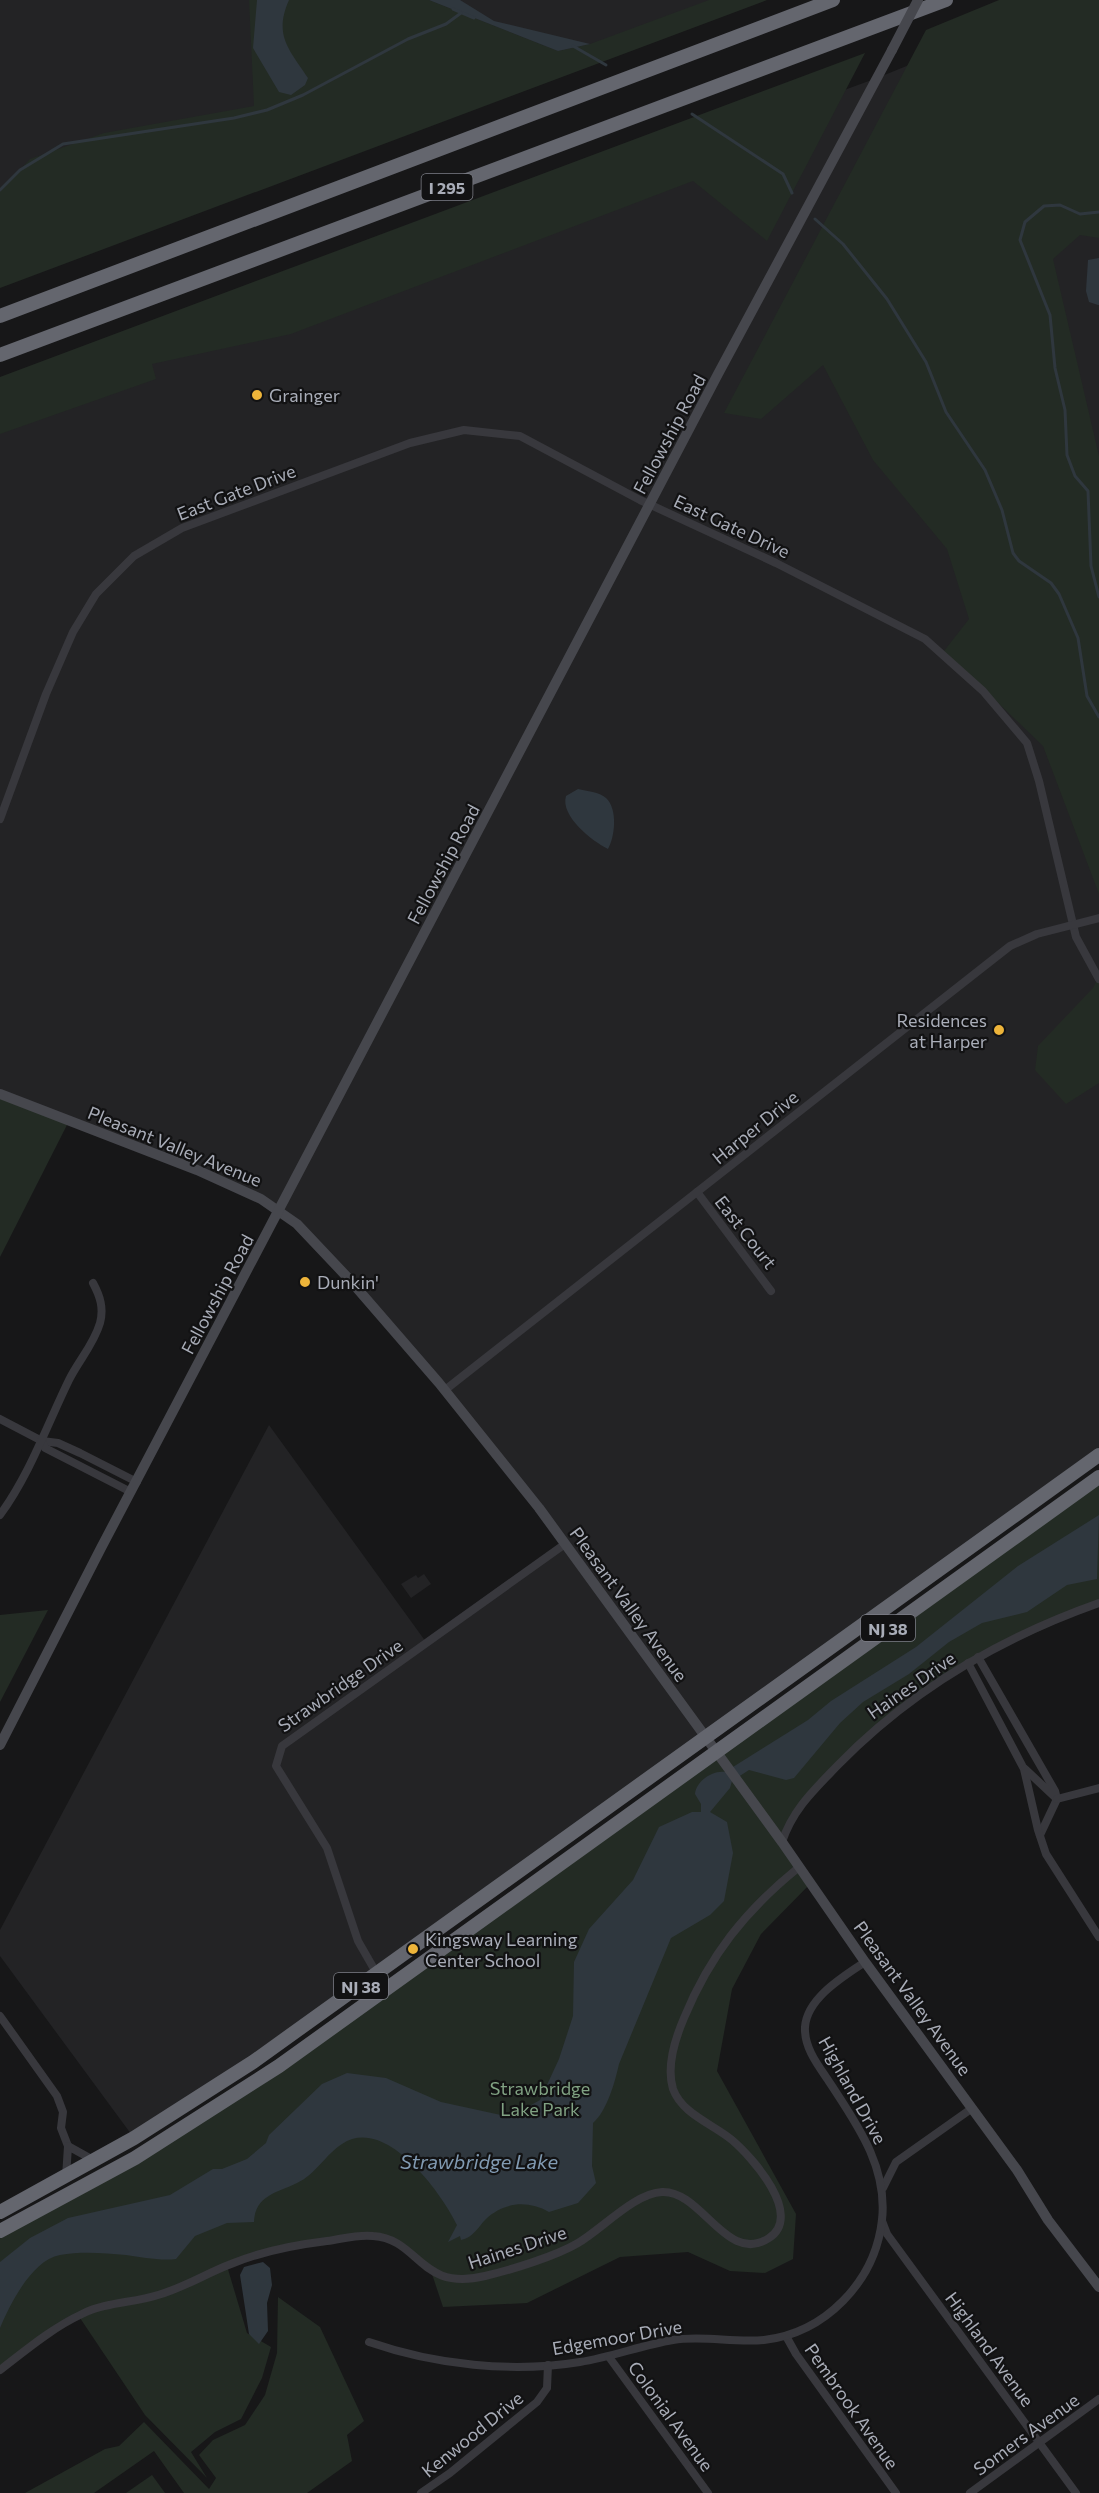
<svg xmlns="http://www.w3.org/2000/svg" width="1099" height="2493" font-family="Commissioner,sans-serif">
<style>
.built{fill:#232325}
.green{fill:#232b24}
.water{fill:#2f373e}
.lines{fill:none;stroke-linecap:round;stroke-linejoin:round}
.stream{stroke:#2f373e;stroke-width:3}
.street{stroke:#38383d;stroke-width:8}
.secondary{stroke:#46474d;stroke-width:10}
.highway{stroke:#64666e;stroke-width:14}
.secondary-bridge{stroke:#46474d;stroke-width:10}
.poi-dot{fill:#edb43a;stroke:#121213;stroke-width:2}
.labels{text-anchor:middle;dominant-baseline:central;stroke-width:4.5;stroke-linejoin:round;paint-order:stroke}
.shield{fill:#121213;stroke:#7c7e86;stroke-width:1.5}
.shield-label{font-size:16px;font-weight:bold;fill:#a9adb8}
.poi-label{font-size:18px;fill:#a9adb8;stroke:#121213;text-anchor:start}
.street-label{font-size:18px;fill:#a9adb8;stroke:#121213}
.park-label{font-size:18px;fill:#81a283;stroke:#121213}
.water-label{font-size:20px;font-style:italic;fill:#819ab2;stroke:#121213}
</style>
<rect width="100%" height="100%" fill="#171718"/>
<g class="built">
<path d="M 0,0 L 727,0 L 0,276 Z"/>
<path d="M 1069,0 L 1099,0 L 1099,1455 L 134,2138 L 0,1956 L 0,1930 L 269,1425 L 426,1642 L 565,1544 L 445,1389 L 317,1244 L 249,1193 L 0,1096 L 0,400 L 877,78 Z"/>
<path d="M 424,1574 L 431,1584 L 411,1598 L 401,1584 L 416,1575 L 418,1578 Z"/>
</g>
<g class="green">
<path d="M 249,0 L 429,0 L 558,51 L 590,44 L 709,0 L 767,0 L 0,288 L 0,192 L 30,159 L 104,133 L 254,106 Z"/>
<path d="M 999,0 L 1099,0 L 1099,238 L 1080,235 L 1053,259 L 1099,456 L 1099,894 L 1043,746 L 944,651 L 969,619 L 947,549 L 873,460 L 823,365 L 761,419 L 724,413 L 926,30 Z"/>
<path d="M 865,53 L 767,241 L 693,181 L 291,334 L 152,364 L 156,379 L 0,434 L 0,377 Z"/>
<path d="M 1099,976 L 1099,1083 L 1066,1104 L 1035,1070 L 1038,1046 L 1093,988 Z"/>
<path d="M 0,1092 L 70,1119 L 0,1257 Z"/>
<path d="M 1099,1477 L 1099,1604 L 968,1663 L 896,1711 L 794,1815 L 782,1842 L 811,1883 L 761,1934 L 732,1989 L 717,2071 L 796,2214 L 793,2259 L 765,2273 L 730,2271 L 688,2252 L 620,2257 L 527,2303 L 443,2307 L 431,2271 L 394,2242 L 372,2235 L 267,2251 L 227,2266 L 247,2333 L 271,2347 L 262,2378 L 241,2419 L 215,2432 L 191,2452 L 207,2478 L 145,2415 L 78,2315 L 0,2369 L 0,2231 L 193,2122 Z"/>
<path d="M 48,1610 L 0,1702 L 0,1615 Z"/>
<path d="M 278,2297 L 320,2327 L 364,2421 L 347,2435 L 352,2461 L 307,2493 L 184,2493 L 154,2451 L 94,2493 L 25,2493 L 105,2449 L 119,2446 L 144,2422 L 209,2489 L 216,2478 L 199,2455 L 213,2440 L 245,2425 L 265,2395 L 277,2353 Z"/>
<path d="M 152,2475 L 165,2493 L 126,2493 Z"/>
</g>
<g class="water">
<path d="M 257,0 L 289,0 C 273,36 290,50 308,78 L 305,85 L 291,95 L 279,92 L 253,48 Z"/>
<path d="M 429,0 L 460,0 L 494,21 L 590,44 L 558,51 Z"/>
<path d="M 1099,258 L 1099,305 L 1098,305 L 1089,302 L 1086,291 L 1088,260 Z"/>
<path d="M 578,789 C 587,791 599,792 606,798 C 618,809 615,837 608,849 C 592,841 560,816 566,796 Z"/>
<path d="M 1099,1515 L 1097,1579 L 1067,1585 L 1027,1612 L 982,1623 L 949,1642 L 909,1674 L 863,1702 L 840,1723 L 794,1778 L 786,1780 L 749,1770 L 732,1781 L 730,1788 L 710,1812 L 727,1822 L 733,1853 L 724,1901 L 710,1915 L 671,1938 L 619,2064 C 615,2082 607,2111 593,2123 L 592,2166 L 596,2183 L 578,2203 L 549,2212 C 528,2200 504,2202 486,2219 C 478,2227 473,2238 461,2240 L 460,2236 L 448,2242 L 457,2225 C 441,2192 385,2115 342,2144 C 326,2154 315,2175 297,2183 C 277,2193 255,2195 254,2222 L 227,2223 L 195,2236 L 176,2259 C 160,2261 142,2257 126,2255 C 105,2253 81,2251 60,2255 C 32,2260 10,2304 0,2328 L 0,2262 L 30,2238 L 68,2218 L 170,2195 L 213,2169 L 222,2169 L 247,2159 L 266,2143 L 269,2135 L 322,2084 L 347,2073 L 386,2078 L 441,2102 L 510,2117 L 540,2100 L 559,2059 L 573,2016 L 574,1962 L 589,1929 L 633,1880 L 659,1827 L 692,1812 L 701,1812 L 701,1804 L 695,1794 C 696,1781 713,1770 725,1772 L 808,1720 L 831,1701 L 916,1647 L 1018,1566 Z"/>
<path d="M 263,2262 L 270,2268 L 272,2285 L 267,2303 L 268,2331 L 259,2344 L 249,2334 L 240,2275 L 244,2267 Z"/>
</g>
<g class="lines">
<g class="stream">
<path d="M 453,9 L 474,18"/>
<path d="M 573,46 L 606,65"/>
<path d="M 692,114 L 783,174 L 792,193"/>
<path d="M 0,190 L 20,170 L 63,144 L 234,118 L 267,110 L 303,95 L 408,39 L 446,24 L 461,13"/>
<path d="M 1099,212 L 1080,214 L 1060,205 L 1044,206 L 1025,222 L 1020,240 L 1050,315 L 1055,368 L 1065,410 L 1067,455 L 1075,476 L 1088,491 L 1091,566 L 1099,597"/>
<path d="M 815,219 L 843,244 L 887,299 L 926,362 L 946,412 L 985,470 L 1002,510 L 1013,553 L 1019,561 L 1051,583 L 1059,594 L 1078,638 L 1087,696 L 1099,717"/>
</g>
<g class="street">
<path d="M 0,819 L 46,694 L 73,632 L 96,594 L 134,556 L 182,528 L 410,443 L 464,430 L 520,436 L 640,500 L 776,563 L 925,639 L 983,691 L 1027,743 L 1039,781 L 1076,937 L 1099,979"/>
<path d="M 697,1192 L 771,1291"/>
<path d="M 445,1390 L 1010,946 L 1037,934 L 1099,918"/>
<path d="M 0,1419 L 42,1441 L 58,1443 L 80,1453 L 137,1482"/>
<path d="M 42,1441 L 45,1448 L 131,1492"/>
<path d="M 0,1515 C 30,1474 47,1425 69,1380 C 79,1360 94,1344 100,1323 C 104,1308 100,1296 93,1283"/>
<path d="M 978,1657 L 1055,1791 L 1057,1799 L 1040,1835"/>
<path d="M 968,1663 L 1024,1769 L 1038,1830 L 1046,1854 L 1099,1937"/>
<path d="M 1025,1769 L 1056,1798"/>
<path d="M 1057,1799 L 1099,1788"/>
<path d="M 782,1842 C 793,1809 814,1790 838,1765 C 911,1690 1000,1638 1099,1603"/>
<path d="M 377,1974 L 358,1941 L 327,1848 L 276,1766 L 282,1746 L 565,1544"/>
<path d="M 0,2016 L 57,2096 L 63,2112 L 61,2128 L 68,2146"/>
<path d="M 66,2177 L 68,2146 L 95,2161"/>
<path d="M 883,2188 L 896,2162 L 971,2109"/>
<path d="M 882,2221 L 887,2234 L 1076,2493"/>
<path d="M 786,2336 L 796,2354 L 896,2493"/>
<path d="M 369,2342 C 435,2365 512,2373 580,2362 C 612,2357 642,2345 673,2340 C 703,2335 733,2343 764,2340 C 825,2333 875,2282 882,2220 C 888,2166 856,2123 828,2080 C 817,2064 804,2047 805,2027 C 807,1998 844,1976 865,1962"/>
<path d="M 609,2357 L 708,2493"/>
<path d="M 0,2370 C 26,2350 52,2328 82,2314 C 106,2302 133,2303 158,2295 C 183,2288 207,2273 231,2264 C 262,2251 294,2245 327,2241 C 342,2239 358,2234 373,2236 C 420,2239 419,2292 485,2276 C 511,2270 556,2256 578,2243 C 602,2229 635,2193 662,2192 C 702,2190 727,2266 769,2238 C 804,2215 752,2157 732,2140 C 713,2124 682,2114 673,2089 C 666,2066 675,2039 684,2018 C 710,1955 745,1911 798,1868"/>
<path d="M 421,2493 L 450,2473 L 537,2402 L 547,2388 L 548,2365"/>
<path d="M 970,2493 L 1099,2399"/>
</g>
<g class="secondary">
<path d="M 0,1094 L 197,1170 L 261,1199 L 297,1224 L 349,1279 L 439,1383 L 539,1508 L 782,1842 L 865,1962 L 1017,2170 L 1048,2220 L 1099,2287"/>
<path d="M 0,1745 L 101,1548 L 718,374 L 892,50"/>
</g>
<g class="highway">
<path d="M 0,316 L 833,0"/>
<path d="M 0,355 L 946,0"/>
<path d="M 0,2212 L 134,2138 L 253,2062 L 1099,1455"/>
<path d="M 0,2231 L 135,2158 L 279,2066 L 1099,1477"/>
</g>
<path class="secondary-bridge" d="M 892,50 L 918,0"/>
</g>
<g class="poi-dot">
<circle cx="257" cy="395" r="6"/>
<circle cx="999" cy="1030" r="6"/>
<circle cx="305" cy="1282" r="6"/>
<circle cx="413" cy="1949" r="6"/>
</g>
<g class="labels">
<g class="shield">
<rect x="421.5" y="174" width="51" height="26" rx="4.5"/>
<rect x="861" y="1615" width="54" height="26" rx="4.5"/>
<rect x="334" y="1973" width="54" height="26" rx="4.5"/>
</g>
<g class="shield-label">
<text x="447" y="187">I 295</text>
<text x="888" y="1628">NJ 38</text>
<text x="361" y="1986">NJ 38</text>
</g>
<g class="poi-label">
<text x="269" y="395">Grainger</text>
<text x="987" y="1020" text-anchor="end">Residences<tspan x="987" dy="21">at Harper</tspan></text>
<text x="317" y="1282">Dunkin'</text>
<text x="425" y="1939">Kingsway Learning<tspan x="425" dy="21">Center School</tspan></text>
</g>
<g class="street-label">
<text transform="translate(669 434) rotate(-62)">Fellowship Road</text>
<text transform="translate(236 492) rotate(-21)">East Gate Drive</text>
<text transform="translate(732 526) rotate(25)">East Gate Drive</text>
<text transform="translate(443 864) rotate(-62)">Fellowship Road</text>
<text transform="translate(755 1127) rotate(-39)">Harper Drive</text>
<text transform="translate(175 1146) rotate(22)">Pleasant Valley Avenue</text>
<text transform="translate(746 1232) rotate(52)">East Court</text>
<text transform="translate(217 1294) rotate(-62)">Fellowship Road</text>
<text transform="translate(629 1604) rotate(54)">Pleasant Valley Avenue</text>
<text transform="translate(340 1685) rotate(-35)">Strawbridge Drive</text>
<text transform="translate(911 1685) rotate(-35)">Haines Drive</text>
<text transform="translate(913 1998) rotate(54)">Pleasant Valley Avenue</text>
<text transform="translate(853 2090) rotate(61)">Highland Drive</text>
<text transform="translate(517 2247) rotate(-18)">Haines Drive</text>
<text transform="translate(617 2337) rotate(-10)">Edgemoor Drive</text>
<text transform="translate(990 2349) rotate(54)">Highland Avenue</text>
<text transform="translate(852 2406) rotate(55)">Pembrook Avenue</text>
<text transform="translate(671 2416) rotate(54)">Colonial Avenue</text>
<text transform="translate(472 2434) rotate(-39)">Kenwood Drive</text>
<text transform="translate(1026 2434) rotate(-36)">Somers Avenue</text>
</g>
<g class="park-label">
<text x="540" y="2088">Strawbridge<tspan x="540" dy="21">Lake Park</tspan></text>
</g>
<g class="water-label">
<text x="479" y="2161">Strawbridge Lake</text>
</g>
</g>
</svg>
